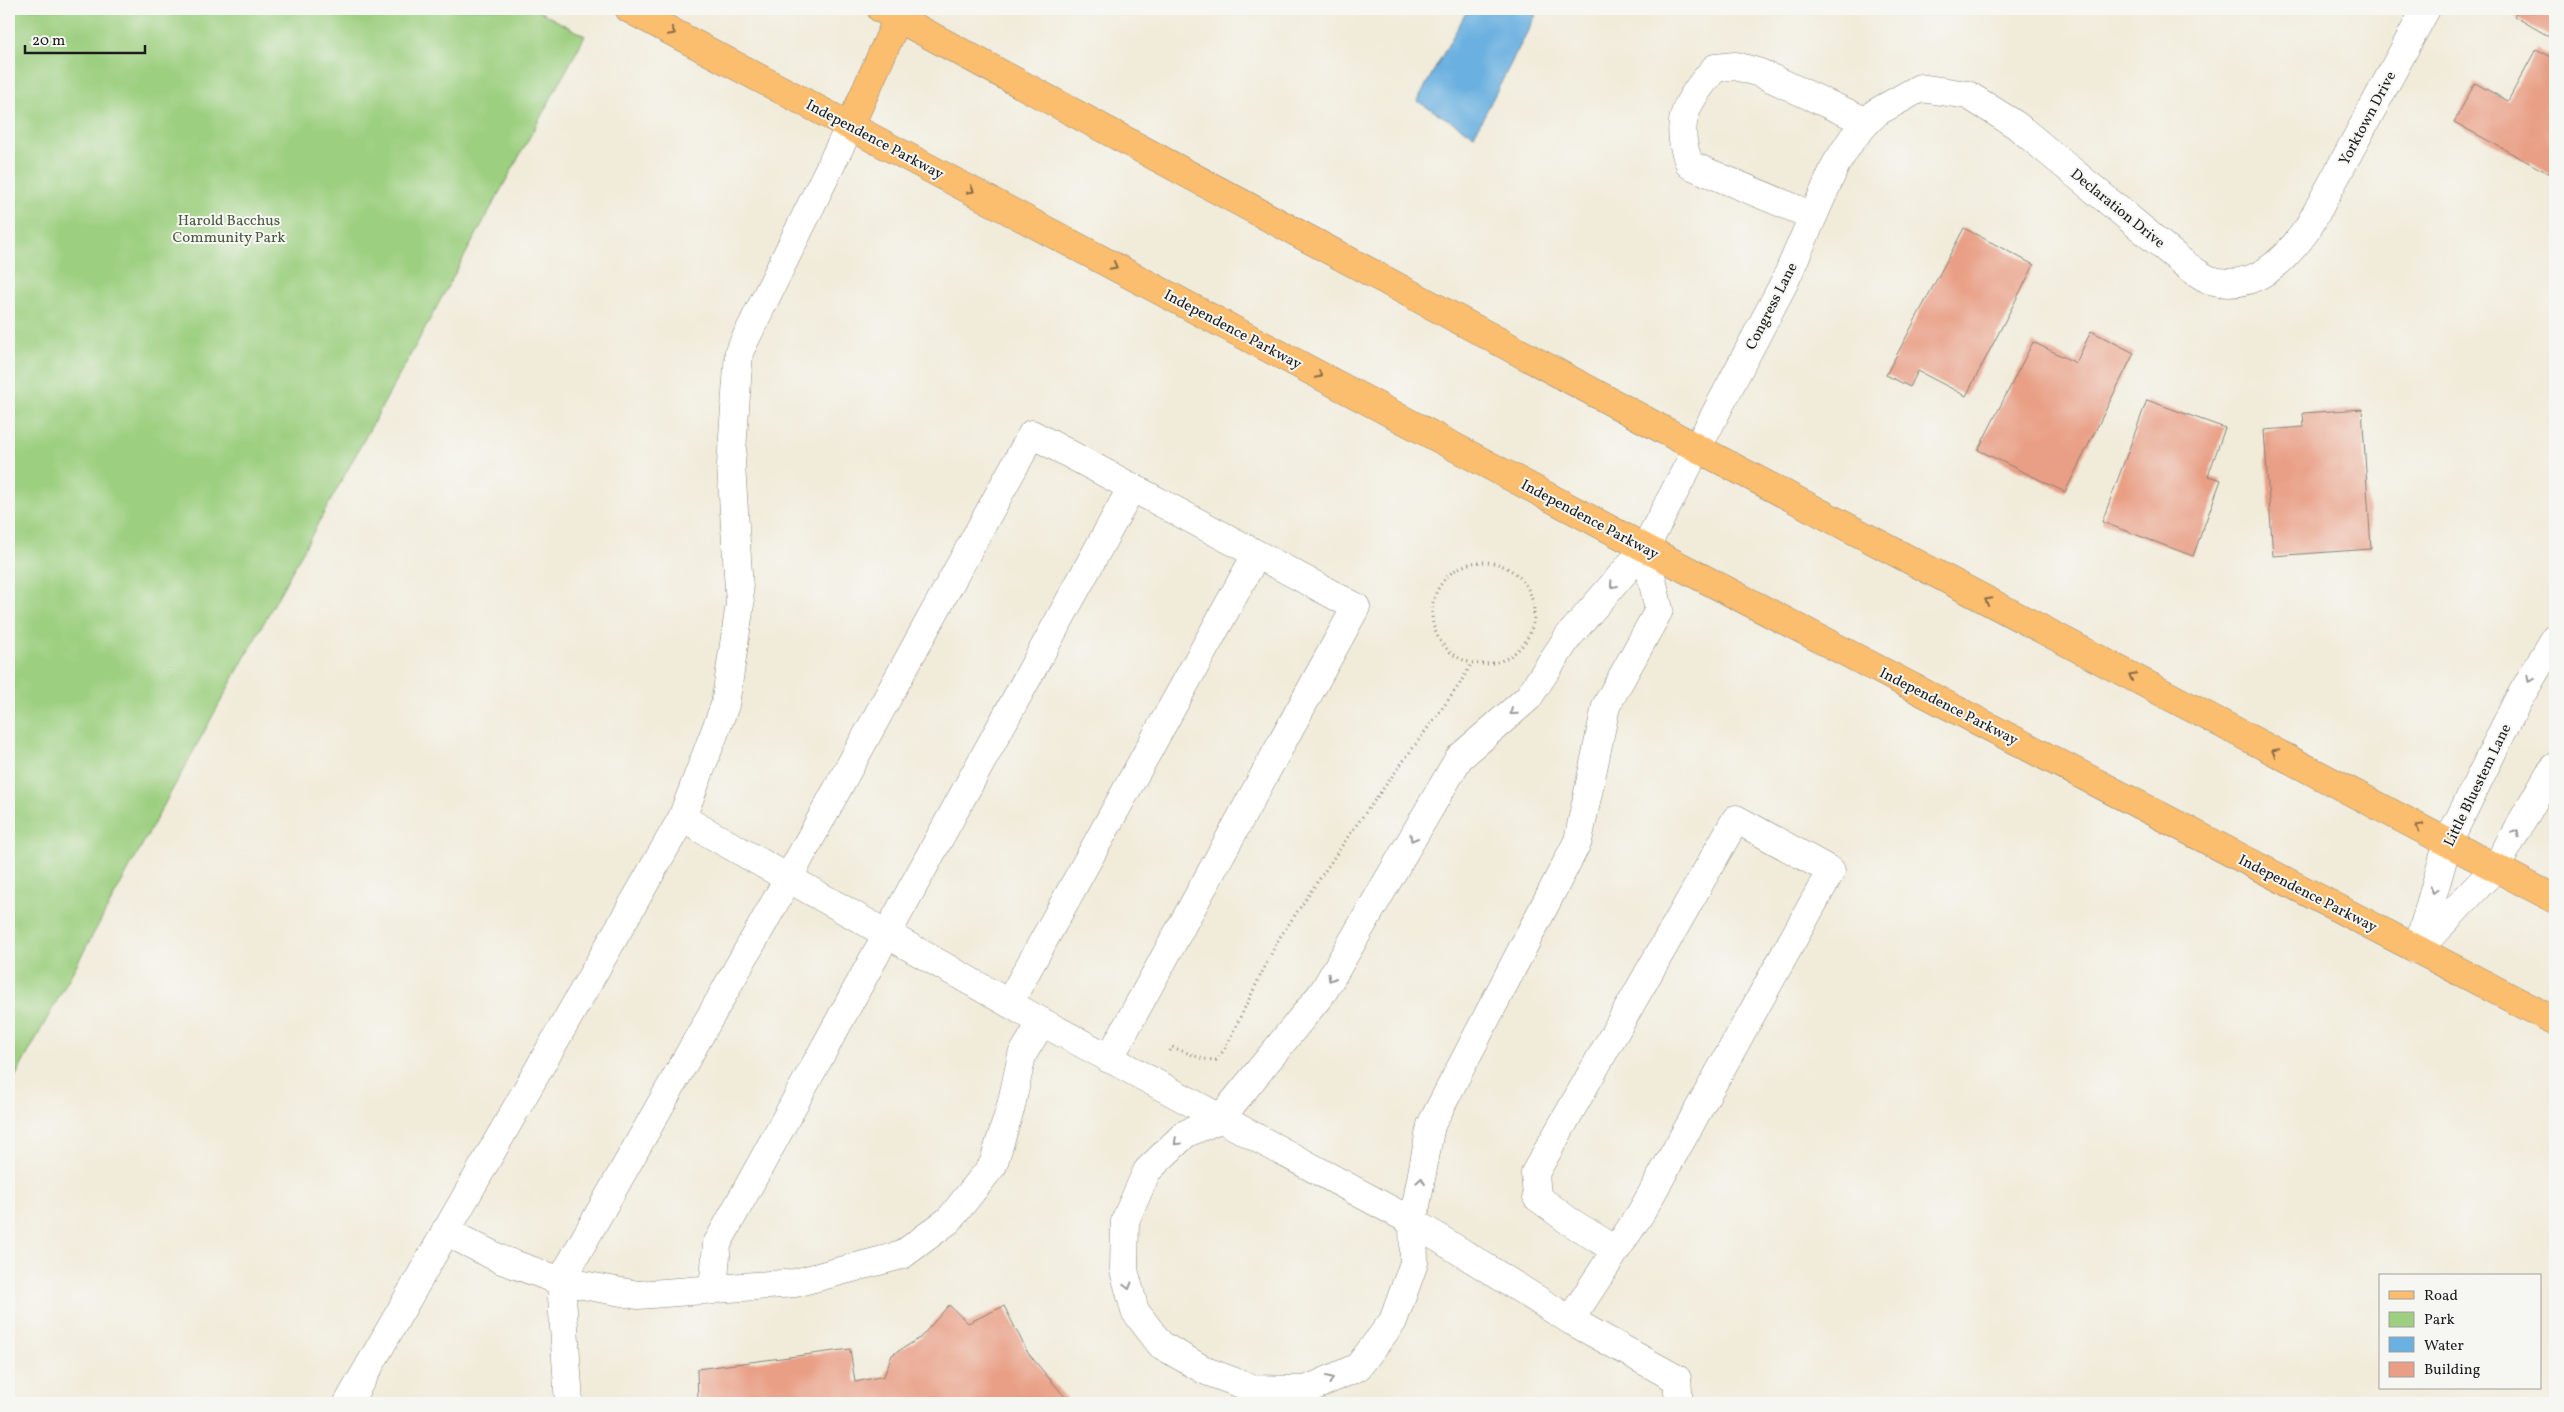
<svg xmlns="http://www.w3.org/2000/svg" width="2564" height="1412" font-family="Vollkorn,serif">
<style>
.green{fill:#9ccf7f;stroke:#5c764e}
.water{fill:#6ab0e0;stroke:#43667e}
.building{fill:#e99f85}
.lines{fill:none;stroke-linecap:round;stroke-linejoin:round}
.minor-casing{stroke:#86847a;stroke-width:29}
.major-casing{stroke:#86847a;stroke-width:29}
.path{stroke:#86847a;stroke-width:3;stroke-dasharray:1 4;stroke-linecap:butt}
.minor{stroke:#fff;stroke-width:28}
.major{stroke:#fbbd6e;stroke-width:28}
.oneway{stroke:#8c6c45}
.oneway2{stroke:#999}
.labels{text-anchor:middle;stroke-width:4;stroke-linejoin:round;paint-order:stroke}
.street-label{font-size:15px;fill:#1c1c1c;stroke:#f6f6f2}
.park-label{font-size:15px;fill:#495b3f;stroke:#f6f6f2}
</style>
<rect width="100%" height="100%" fill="#f6f6f2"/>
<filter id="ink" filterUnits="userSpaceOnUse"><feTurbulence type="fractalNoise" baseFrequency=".02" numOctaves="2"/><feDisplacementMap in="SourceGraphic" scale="10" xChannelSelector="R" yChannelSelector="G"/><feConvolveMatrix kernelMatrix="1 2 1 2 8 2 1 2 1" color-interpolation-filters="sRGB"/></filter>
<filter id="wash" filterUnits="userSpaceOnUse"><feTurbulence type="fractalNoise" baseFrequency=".0096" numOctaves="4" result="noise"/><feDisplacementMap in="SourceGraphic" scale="20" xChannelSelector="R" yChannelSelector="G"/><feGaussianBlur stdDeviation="1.12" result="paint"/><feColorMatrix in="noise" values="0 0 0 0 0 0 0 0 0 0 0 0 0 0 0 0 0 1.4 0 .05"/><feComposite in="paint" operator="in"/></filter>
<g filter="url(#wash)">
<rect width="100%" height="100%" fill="#f1ebd9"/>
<polygon class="green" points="9,9 535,9 585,36 9,1088"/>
<polygon class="water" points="1468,9 1524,9 1536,15 1474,135 1417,101"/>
<g id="blocks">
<g class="building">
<polygon points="2519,9 2555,9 2555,40 2514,16"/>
<polygon points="2536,49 2555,59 2555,177 2454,122 2475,83 2508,101"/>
<polygon points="1964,228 2034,265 1966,396 1918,371 1910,387 1886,375"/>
<polygon points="2091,331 2134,353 2065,492 1978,450 2033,342 2076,363"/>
<polygon points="2147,400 2225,428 2208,476 2221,480 2193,556 2102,522"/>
<polygon points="2362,409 2371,549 2273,556 2264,430 2304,427 2303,413"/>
<polygon points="949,1305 968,1323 1004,1306 1028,1353 1070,1403 698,1403 697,1369 850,1349 855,1382 884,1376 892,1355 920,1338"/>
</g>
</g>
</g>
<g filter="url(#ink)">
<use href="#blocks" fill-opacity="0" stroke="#86847a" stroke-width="1"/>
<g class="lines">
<g class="minor-casing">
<g id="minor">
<path d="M1813 216 1690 165C1672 123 1687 100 1715 68L1736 66 1760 73 1867 122"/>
<path d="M1645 548 1659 610 1606 706 1578 841 1431 1125 1413 1222 1414 1263 1393 1321 1358 1367 1306 1390 1254 1389 1206 1371 1161 1345 1135 1311 1124 1270 1125 1221 1147 1171 1185 1134 1220 1119 1323 992 1459 758 1528 698 1568 637 1645 548 1785 281 1836 164 1852 139 1867 122 1877 112 1920 88 1968 95 2016 125 2187 266C2194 270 2202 277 2210 280 2254 293 2285 260 2308 228L2426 9"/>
<polyline points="682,818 1042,1022 1413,1222 1570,1320 1677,1379 1679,1403"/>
<polyline points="2420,947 2496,867 2549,774 2555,767"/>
<polyline points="2417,950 2448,842 2517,702 2555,638"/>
<polyline points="1009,1003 1256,555"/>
<polyline points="445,1231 502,1260 561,1281 638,1295 795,1283 902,1255 949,1220 993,1165 1011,1106 1022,1055 1042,1022"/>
<polyline points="713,1290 717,1244 1132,487"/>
<polyline points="1570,1320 1642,1211 1831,871 1736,819 1535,1173 1537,1197 1569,1221 1616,1250"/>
<polyline points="348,1403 682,818 725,705 740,604 731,465 739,352 850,126"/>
<polyline points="569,1403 561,1281 788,879 1032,434 1356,607 1109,1059"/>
</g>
</g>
<g class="major-casing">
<g id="major">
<polyline points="629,9 1645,548 2555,1021"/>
<polyline points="881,9 1697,448 2555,899"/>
<polyline points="850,126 898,18"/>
</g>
</g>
<g class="path">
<circle cx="1483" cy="613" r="51"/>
<polyline points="1170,1051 1172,1047 1203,1059 1216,1060 1224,1050 1278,940 1352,831 1457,688 1472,663"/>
</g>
<use href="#minor" class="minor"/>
<use href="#major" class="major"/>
</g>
<defs><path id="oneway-chevron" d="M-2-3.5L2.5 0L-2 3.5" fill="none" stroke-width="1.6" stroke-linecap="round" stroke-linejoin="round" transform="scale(1.25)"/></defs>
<g class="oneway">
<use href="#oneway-chevron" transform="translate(672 32) rotate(28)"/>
<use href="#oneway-chevron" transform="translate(971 190) rotate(28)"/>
<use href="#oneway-chevron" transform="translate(1114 266) rotate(28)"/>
<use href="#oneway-chevron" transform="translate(1319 375) rotate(28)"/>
<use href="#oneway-chevron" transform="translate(1988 601) rotate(-152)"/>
<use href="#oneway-chevron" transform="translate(2132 676) rotate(-152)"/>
<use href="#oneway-chevron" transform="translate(2275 752) rotate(-152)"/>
<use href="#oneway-chevron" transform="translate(2419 827) rotate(-152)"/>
</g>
<g class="oneway2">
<use href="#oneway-chevron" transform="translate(1613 585) rotate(131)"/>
<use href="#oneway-chevron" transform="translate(2530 679) rotate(119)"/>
<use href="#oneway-chevron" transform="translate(1513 712) rotate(139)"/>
<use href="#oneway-chevron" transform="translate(2516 833) rotate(-60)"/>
<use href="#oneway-chevron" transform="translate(1413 838) rotate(120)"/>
<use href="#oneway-chevron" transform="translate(2434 890) rotate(106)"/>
<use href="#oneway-chevron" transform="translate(1331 978) rotate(120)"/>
<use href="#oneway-chevron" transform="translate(1177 1142) rotate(136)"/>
<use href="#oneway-chevron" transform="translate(1421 1181) rotate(-80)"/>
<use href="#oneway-chevron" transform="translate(1128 1286) rotate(74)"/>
<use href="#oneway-chevron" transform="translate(1330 1379) rotate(-24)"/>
</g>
</g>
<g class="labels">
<g class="street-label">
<text transform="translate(2367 118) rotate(-62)" y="5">Yorktown Drive</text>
<text transform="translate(875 139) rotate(28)" y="5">Independence Parkway</text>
<text transform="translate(2118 208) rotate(39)" y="5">Declaration Drive</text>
<text transform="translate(1771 306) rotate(-63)" y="5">Congress Lane</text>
<text transform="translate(1233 329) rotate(28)" y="5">Independence Parkway</text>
<text transform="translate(1590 519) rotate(28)" y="5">Independence Parkway</text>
<text transform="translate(1949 706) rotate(27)" y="5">Independence Parkway</text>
<text transform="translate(2477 785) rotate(-64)" y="5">Little Bluestem Lane</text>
<text transform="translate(2308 893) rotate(27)" y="5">Independence Parkway</text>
</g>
<g class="park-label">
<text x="229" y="225">Harold Bacchus<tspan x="229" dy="17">Community Park</tspan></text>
</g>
</g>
<rect width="2564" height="1412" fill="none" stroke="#f6f6f2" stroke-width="30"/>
<rect x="2379" y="1274" width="162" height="115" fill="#f6f6f2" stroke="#9f9f9c"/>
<rect x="2389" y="1291" width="25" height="8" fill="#fbbd6e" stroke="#9f9f9c"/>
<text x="2424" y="1300" font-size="15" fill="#1c1c1c">Road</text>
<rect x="2389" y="1312" width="25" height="15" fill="#9ccf7f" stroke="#9f9f9c"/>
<text x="2424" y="1324" font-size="15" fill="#1c1c1c">Park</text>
<rect x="2389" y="1337" width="25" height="15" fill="#6ab0e0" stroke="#9f9f9c"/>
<text x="2424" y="1350" font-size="15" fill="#1c1c1c">Water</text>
<rect x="2389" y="1362" width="25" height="15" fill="#e99f85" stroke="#9f9f9c"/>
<text x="2424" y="1374" font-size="15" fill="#1c1c1c">Building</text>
<path d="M25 45v8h120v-8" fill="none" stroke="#1c1c1c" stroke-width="2.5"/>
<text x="32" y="45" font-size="15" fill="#1c1c1c" stroke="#f6f6f2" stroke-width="4" paint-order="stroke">20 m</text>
</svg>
